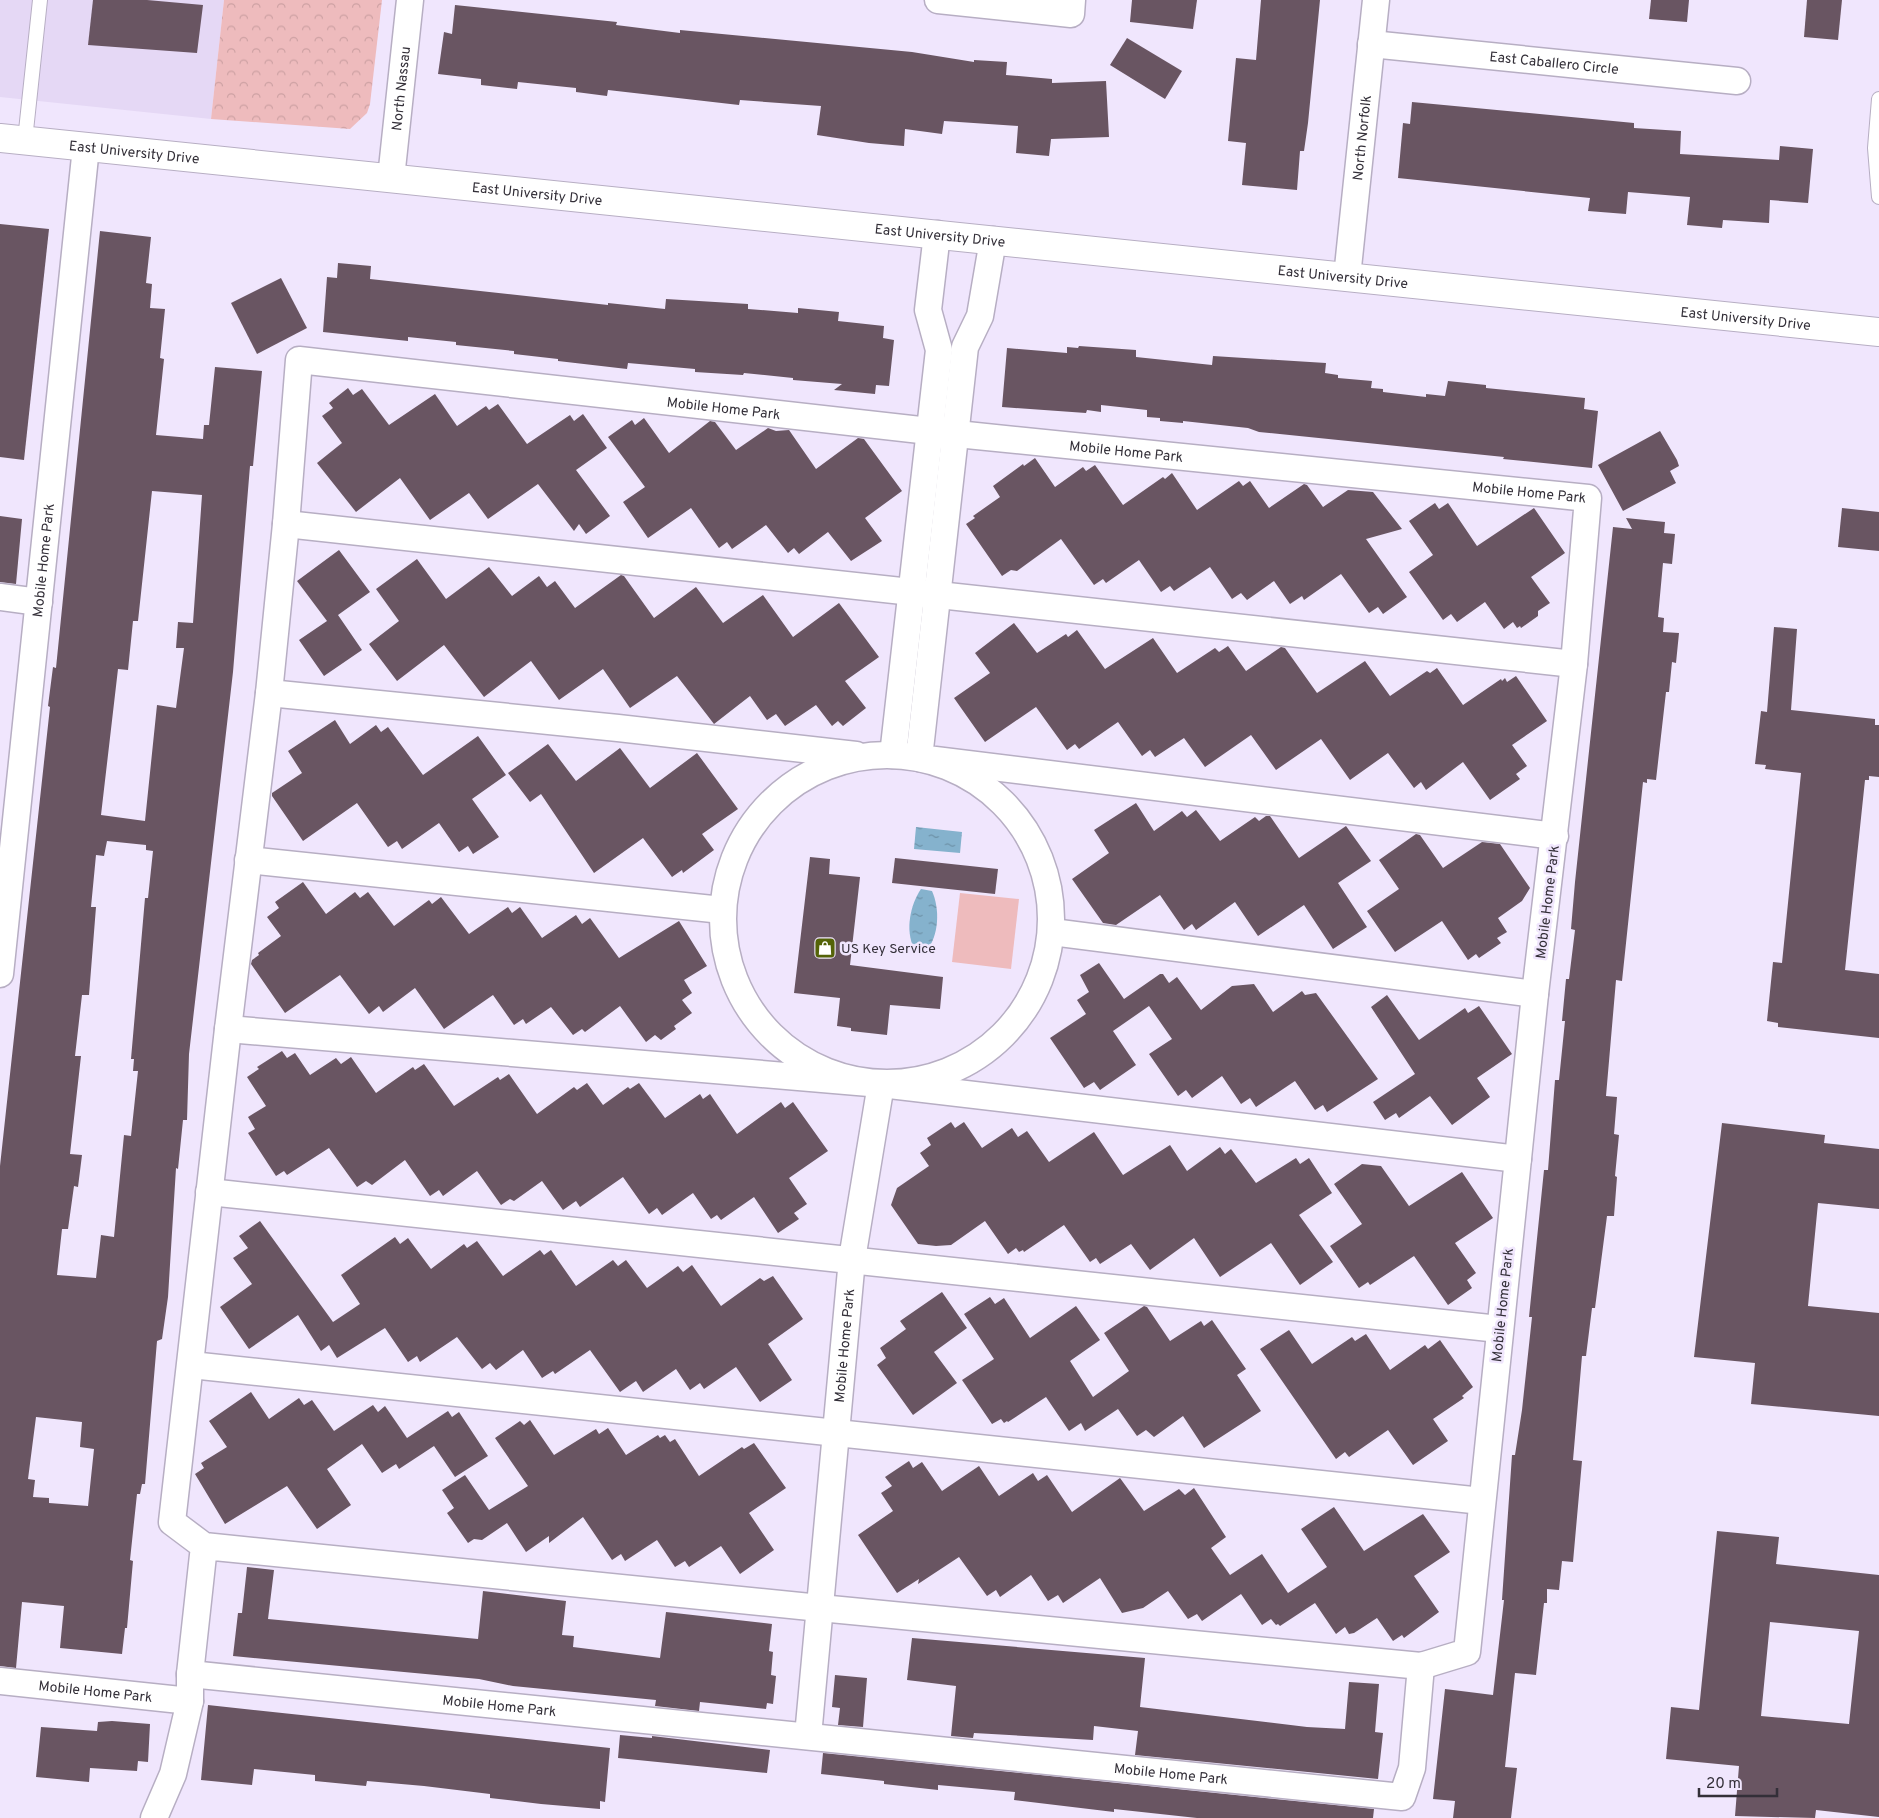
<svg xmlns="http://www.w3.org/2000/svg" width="1879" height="1818" font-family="Overpass,sans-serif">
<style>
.built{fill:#e5d8f5}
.grass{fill:#eebbbd}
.park{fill:url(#park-crowns)}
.water{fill:url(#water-ripples)}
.building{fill:#695562;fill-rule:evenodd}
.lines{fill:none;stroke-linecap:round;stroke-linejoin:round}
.service-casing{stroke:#b7aec3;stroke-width:16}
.minor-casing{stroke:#b7aec3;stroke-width:29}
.secondary-casing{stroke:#b7aec3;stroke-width:30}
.service{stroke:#fff;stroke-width:14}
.minor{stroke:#fff;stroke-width:26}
.secondary{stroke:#fff;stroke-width:28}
.labels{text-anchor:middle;stroke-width:5;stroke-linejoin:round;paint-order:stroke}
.street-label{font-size:14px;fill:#332f38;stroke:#f0e6fd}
.poi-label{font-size:14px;fill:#332f38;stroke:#f0e6fd;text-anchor:start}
</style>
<defs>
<pattern id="park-crowns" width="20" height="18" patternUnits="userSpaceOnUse" patternTransform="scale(1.25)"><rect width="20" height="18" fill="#eebbbd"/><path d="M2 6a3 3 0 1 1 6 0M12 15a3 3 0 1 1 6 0" fill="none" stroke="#cda1a3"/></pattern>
<pattern id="water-ripples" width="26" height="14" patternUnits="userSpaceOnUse" patternTransform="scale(1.25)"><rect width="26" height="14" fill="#85b2cd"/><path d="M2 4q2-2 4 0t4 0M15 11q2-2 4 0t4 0" fill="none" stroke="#6d91a7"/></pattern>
</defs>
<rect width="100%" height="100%" fill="#f0e6fd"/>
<polygon class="built" points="0,0 224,0 211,119 0,97"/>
<polygon class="grass" points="960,893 1019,899 1011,969 952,962"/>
<polygon class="park" points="224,0 382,0 370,104 367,113 350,129 211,119"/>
<g class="water">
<polygon points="916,827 962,832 960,853 914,849"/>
<path d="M921 889 932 891C940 909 939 935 927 950L914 948C905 931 910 905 921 889Z"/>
</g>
<g class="building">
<polygon points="93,0 147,0 203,5 197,53 88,45"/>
<polygon points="1132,0 1197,0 1193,29 1130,22"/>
<polygon points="1261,0 1320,0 1308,123 1304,151 1300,151 1297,190 1242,185 1246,143 1228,141 1236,58 1256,60"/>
<polygon points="1651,0 1689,0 1687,22 1649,19"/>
<polygon points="1807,0 1842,0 1838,40 1804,37"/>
<polygon points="455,5 617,22 616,25 680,33 680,30 912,52 974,62 974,60 1007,62 1006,75 1052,79 1052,83 1106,81 1109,137 1051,139 1049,156 1016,153 1018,126 944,121 942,134 905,129 904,146 869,143 817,135 821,106 740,100 739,105 608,90 607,96 576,92 576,88 518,82 517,89 481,85 481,79 438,74 444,32 452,34"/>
<polygon points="1127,38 1182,71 1165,99 1110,65"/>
<polygon points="1412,102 1634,123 1634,128 1681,131 1680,154 1779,160 1780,146 1813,149 1808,203 1770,200 1769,223 1723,220 1722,228 1687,225 1690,197 1628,192 1626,214 1588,211 1590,198 1398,178 1403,123 1410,124"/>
<polygon points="0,224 49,229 24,460 0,457"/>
<path d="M100 231 151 237 146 283 152 284 150 308 165 309 160 358 164 359 156 435 203 439 204 425H209L215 367 262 371 253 466H250L233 672 189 1054 187 1120H183L178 1169 176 1168 168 1297 162 1339 157 1341 145 1484H142L140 1494H137L130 1560 133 1561 127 1628H125L122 1654 60 1648 64 1606 22 1602 16 1668 0 1666V1166L50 707 48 706 53 667 56 668ZM152 491 202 495 193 623 178 622 176 648H184L176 708 157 705 145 821 101 815 118 669 128 670 133 621H138ZM107 841 146 845V850L153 851 148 898H145L131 1059H134L133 1071H138L131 1136 124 1135 114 1237 101 1235 96 1278 57 1275 62 1229H68L74 1186 78 1187 82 1155 70 1154 81 1056H75L82 995H89L96 907H91L96 855 104 856ZM36 1417 82 1422 80 1447 94 1449 88 1506 49 1503V1498L33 1497 35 1480 28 1479Z"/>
<polygon points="338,263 371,266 370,279 608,305 608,303 665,309 666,299 748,304 748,309 798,313 798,308 839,312 838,321 884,326 883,338 894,340 889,386 876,385 875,394 834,390 842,384 793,380 793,378 744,373 743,375 695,372 695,369 628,363 627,369 558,361 558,359 514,354 514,351 456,345 456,342 408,337 408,341 323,332 327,277 337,278"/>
<polygon points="281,278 307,328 257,354 231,303"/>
<polygon points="1079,346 1136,350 1136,357 1212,365 1213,356 1326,363 1325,373 1338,375 1338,378 1372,381 1371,388 1383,389 1383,392 1426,397 1426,394 1445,396 1448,381 1486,385 1486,388 1585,398 1584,409 1598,411 1592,468 1503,459 1504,457 1259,432 1248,428 1183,421 1183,423 1160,421 1160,418 1147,417 1147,410 1101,405 1101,412 1087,410 1086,413 1002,407 1007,348 1067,353 1067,347 1078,348"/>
<polygon points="348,388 353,395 362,389 389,425 435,394 457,426 486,406 489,410 498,404 527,444 570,415 574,421 583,414 607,448 576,470 610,516 586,534 579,524 574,531 538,484 488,519 469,493 430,520 400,478 356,512 317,463 342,443 322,416 333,408 329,403"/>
<polygon points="644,418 669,453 710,421 715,422 736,450 768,428 776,431 789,430 816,469 858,438 864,439 902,491 865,518 882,541 851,561 828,532 799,554 794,548 788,553 766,525 732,549 727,542 719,548 691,508 648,538 623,502 645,487 608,437 632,420 635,425"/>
<polygon points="1660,431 1677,460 1679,466 1670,471 1676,483 1623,511 1598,465"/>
<polygon points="1035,458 1055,487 1083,467 1086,471 1095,465 1123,505 1163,477 1165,479 1172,473 1197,510 1239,481 1243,486 1250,481 1269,508 1304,484 1307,485 1323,507 1348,490 1373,492 1402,529 1366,539 1407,597 1383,614 1378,607 1369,613 1341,574 1304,600 1302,596 1290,604 1274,581 1247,600 1241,593 1232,599 1210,567 1174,591 1170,586 1161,592 1139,560 1106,583 1103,579 1094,585 1061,539 1017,571 1011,570 1002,576 966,524 975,518 973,516 1000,497 993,486 1023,464 1024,466"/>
<polygon points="1435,503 1439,509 1448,503 1477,546 1534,508 1565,553 1531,577 1550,603 1538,611 1538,616 1521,628 1520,626 1517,628 1513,622 1504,629 1485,602 1457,622 1451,614 1443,620 1409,572 1433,555 1409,521"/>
<polygon points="1842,508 1879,512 1879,551 1838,547"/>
<polygon points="0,516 22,519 16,584 0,582"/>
<polygon points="1626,518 1665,522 1664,533 1675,534 1672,564 1663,563 1658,617 1664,618 1663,632 1679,633 1676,663 1672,662 1669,692 1666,692 1656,780 1647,779 1647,783 1643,782 1622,981 1616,980 1606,1096 1617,1097 1614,1134 1619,1135 1615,1176 1617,1177 1614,1216 1607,1216 1595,1308 1592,1308 1586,1356 1582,1356 1573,1460 1582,1461 1573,1562 1562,1561 1559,1590 1547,1589 1547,1603 1544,1603 1536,1675 1515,1673 1505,1767 1517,1768 1511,1818 1453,1818 1455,1801 1433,1799 1445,1689 1493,1695 1504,1600 1502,1600 1512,1455 1515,1455 1522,1410 1532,1317 1529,1317 1544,1170 1548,1170 1555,1080 1559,1080 1565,1021 1562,1021 1566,979 1569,979 1575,930 1571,929 1575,882 1613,527 1632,529"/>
<polygon points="339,550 370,592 338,615 362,650 324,676 299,640 327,621 297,581"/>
<polygon points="417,559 446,599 489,567 512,596 539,576 547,587 555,581 575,608 621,575 624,576 654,618 696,587 723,623 763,595 793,637 839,603 879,657 845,681 866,708 843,726 838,721 832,726 816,705 785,726 776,714 767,720 750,696 714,724 677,676 630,708 603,669 559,700 531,661 484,697 444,645 397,681 369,644 399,621 376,589"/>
<polygon points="1014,623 1037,653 1066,634 1068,637 1077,630 1105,669 1153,638 1177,673 1215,648 1219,652 1228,646 1246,671 1281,647 1285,648 1317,693 1365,661 1390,696 1427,671 1430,673 1437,668 1463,705 1501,679 1502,681 1505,678 1507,682 1516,676 1547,721 1512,745 1527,766 1516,774 1520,779 1490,800 1463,762 1426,790 1421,782 1414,788 1388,753 1350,780 1321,739 1276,770 1251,735 1205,767 1184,738 1155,757 1150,750 1142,756 1118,722 1079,749 1075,744 1067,750 1036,707 985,742 954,698 990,673 975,653"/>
<polygon points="1774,627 1797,629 1791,710 1875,719 1875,725 1879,725 1879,777 1869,776 1869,780 1865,780 1845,970 1879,974 1879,1038 1778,1027 1778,1023 1767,1021 1773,962 1782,963 1801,773 1765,769 1766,765 1755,764 1761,711 1767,712"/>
<polygon points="335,720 350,744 376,725 381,732 388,727 423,775 478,736 506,775 472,799 499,837 473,854 468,846 459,852 439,823 402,849 397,841 388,847 357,803 303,841 272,796 272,793 302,773 288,751"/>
<polygon points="548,744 576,781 620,748 650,788 697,753 738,809 702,834 714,850 683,873 682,870 672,877 643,838 594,873 541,794 530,802 508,773"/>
<polygon points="1136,803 1154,831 1182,811 1187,817 1196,810 1220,841 1255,817 1259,821 1266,816 1270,816 1299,858 1346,826 1371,861 1338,883 1367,927 1333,949 1304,905 1258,936 1235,902 1196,930 1192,924 1184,930 1160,895 1116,925 1103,923 1072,879 1109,853 1094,830"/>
<polygon points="1416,834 1420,835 1443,868 1482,842 1500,844 1530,888 1522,901 1498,918 1507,932 1497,938 1501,943 1479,958 1476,954 1468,960 1442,921 1395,952 1367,911 1399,889 1379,860"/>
<polygon points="810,857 830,859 829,874 860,877 850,965 943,977 940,1009 890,1005 887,1035 851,1031 851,1028 837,1026 840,998 794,993"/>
<polygon points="895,858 998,869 995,894 892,883"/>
<polygon points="303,882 326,914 355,892 360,898 368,892 394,926 429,900 432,904 441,897 469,934 508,907 512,913 520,907 542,938 576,915 582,924 590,918 619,958 679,921 707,966 684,980 692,993 682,1000 692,1013 674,1026 676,1029 661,1040 655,1035 646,1042 620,1006 585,1032 582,1029 573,1035 551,1007 526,1024 523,1019 514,1025 493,995 444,1029 415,988 383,1012 379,1006 369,1014 340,975 285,1013 251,964 252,960 259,955 258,953 281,936 267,917 279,908 275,902"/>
<polygon points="1099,963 1124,999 1160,974 1163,974 1169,983 1177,977 1201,1010 1232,986 1254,984 1273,1012 1302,991 1305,995 1316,993 1378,1079 1327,1112 1323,1105 1315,1110 1295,1081 1256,1107 1250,1098 1241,1104 1222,1076 1192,1098 1186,1090 1178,1096 1149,1054 1172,1039 1149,1006 1113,1031 1136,1065 1100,1090 1094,1082 1084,1088 1050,1038 1086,1014 1077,1000 1089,992 1080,975"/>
<polygon points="1387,995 1419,1040 1465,1008 1468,1013 1479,1006 1512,1054 1477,1078 1490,1097 1452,1125 1430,1096 1399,1118 1396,1113 1385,1120 1373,1102 1415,1074 1371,1007"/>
<polygon points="282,1051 287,1058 295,1053 310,1075 336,1058 341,1064 351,1057 376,1093 413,1067 415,1070 424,1064 454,1106 498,1077 500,1080 509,1074 537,1114 574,1087 577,1090 587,1083 603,1105 628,1087 630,1089 639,1083 665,1118 700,1094 703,1099 710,1094 737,1134 781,1102 785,1108 793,1102 828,1151 789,1178 807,1204 794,1213 799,1219 778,1233 754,1197 721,1220 717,1215 711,1219 693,1193 662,1215 657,1208 649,1214 623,1177 580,1207 576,1201 563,1210 542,1181 514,1201 510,1199 501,1205 477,1171 443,1196 439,1190 430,1196 405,1160 372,1185 366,1181 357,1187 329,1148 287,1175 284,1171 276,1176 248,1133 255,1129 248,1117 266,1106 247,1077 259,1069 257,1067"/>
<polygon points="951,1122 955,1128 964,1122 982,1148 1012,1128 1018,1137 1027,1131 1049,1162 1094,1132 1123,1175 1170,1145 1187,1171 1220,1147 1225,1154 1231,1149 1256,1183 1296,1158 1300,1164 1309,1158 1332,1193 1299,1215 1333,1262 1300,1285 1271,1243 1220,1277 1194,1238 1150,1270 1131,1244 1100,1264 1096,1258 1090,1262 1064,1225 1024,1252 1023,1250 1019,1252 1016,1248 1008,1254 985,1221 951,1245 936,1246 918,1244 891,1205 897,1188 929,1166 920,1153 931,1145 927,1138"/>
<polygon points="1722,1123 1825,1135 1824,1143 1879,1149 1879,1209 1818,1203 1808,1306 1879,1313 1879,1416 1751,1404 1755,1363 1694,1357"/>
<polygon points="1362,1164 1381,1166 1409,1206 1462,1172 1493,1218 1455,1243 1476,1273 1467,1280 1472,1288 1448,1305 1414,1256 1370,1285 1368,1282 1359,1288 1330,1246 1362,1224 1334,1184"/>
<polygon points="260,1221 333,1322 360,1304 341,1275 395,1237 400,1244 408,1238 431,1269 464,1244 467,1248 477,1241 503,1276 540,1250 544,1255 551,1250 576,1286 613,1260 618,1266 626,1260 647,1288 678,1266 683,1272 692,1265 721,1306 760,1278 764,1281 773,1276 803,1319 768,1344 792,1380 760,1402 736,1367 704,1389 700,1383 690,1390 676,1369 643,1392 636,1381 620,1392 590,1350 555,1374 553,1371 542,1378 523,1350 496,1370 490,1363 482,1369 457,1337 420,1362 417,1356 408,1362 385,1328 337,1358 329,1345 321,1351 298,1315 249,1349 220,1307 252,1284 233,1258 248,1248 239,1236"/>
<polygon points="942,1292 967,1328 934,1352 957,1383 913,1415 877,1365 886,1358 880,1348 906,1329 900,1321"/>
<polygon points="990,1297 995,1304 1004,1298 1030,1338 1076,1306 1100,1340 1070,1361 1093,1397 1129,1371 1104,1333 1144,1306 1147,1307 1170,1341 1201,1321 1204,1326 1212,1320 1246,1369 1237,1375 1261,1411 1204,1448 1183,1416 1154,1437 1146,1430 1137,1436 1118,1409 1085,1431 1081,1423 1069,1431 1046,1397 1008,1422 1007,1421 1004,1423 1001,1419 992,1424 962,1380 994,1359 964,1314"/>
<polygon points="1289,1330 1312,1364 1352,1337 1355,1341 1366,1334 1390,1370 1425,1345 1428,1349 1440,1340 1473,1387 1462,1396 1464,1398 1433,1419 1448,1441 1413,1465 1388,1430 1349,1457 1345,1452 1336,1459 1260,1349"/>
<polygon points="251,1392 269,1419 299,1398 304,1405 312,1400 334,1431 373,1405 378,1412 385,1406 407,1438 448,1411 452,1417 459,1412 488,1456 455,1477 434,1446 399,1469 396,1464 382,1473 362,1444 327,1469 351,1505 317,1529 287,1486 225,1524 195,1474 204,1468 201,1463 227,1447 209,1421"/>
<polygon points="530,1420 554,1455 596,1429 599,1434 608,1428 626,1455 658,1435 660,1438 665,1435 670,1442 675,1439 699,1476 742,1447 744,1449 754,1443 786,1488 749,1513 774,1550 740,1574 721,1546 689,1567 685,1561 675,1567 657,1540 625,1561 621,1554 612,1560 583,1517 549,1543 549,1536 526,1552 507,1523 482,1540 474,1539 468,1543 447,1513 454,1508 442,1490 465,1475 489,1510 528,1486 495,1438 520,1421 524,1425"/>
<polygon points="909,1461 913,1468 922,1462 942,1491 979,1466 999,1496 1033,1473 1038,1481 1047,1475 1072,1512 1120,1478 1144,1511 1179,1489 1185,1495 1194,1488 1226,1537 1211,1548 1230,1575 1262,1554 1288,1593 1327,1567 1301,1529 1334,1507 1364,1551 1423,1514 1450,1552 1414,1576 1439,1612 1404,1638 1402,1635 1393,1641 1377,1618 1354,1633 1349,1634 1345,1627 1336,1634 1315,1603 1280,1626 1278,1624 1276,1625 1271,1619 1262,1625 1241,1594 1202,1621 1197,1614 1188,1619 1168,1591 1143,1608 1122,1613 1100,1578 1063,1603 1058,1595 1048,1601 1031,1575 1000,1597 996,1590 987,1596 959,1557 918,1584 919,1579 897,1593 858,1535 893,1511 881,1493 892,1486 885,1477"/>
<path d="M1717 1531 1779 1537 1776 1564 1879 1575V1817L1816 1810 1815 1818 1735 1816 1739 1766 1666 1759 1671 1707 1699 1710ZM1770 1622 1859 1631 1849 1724 1761 1716Z"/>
<polygon points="247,1567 274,1570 268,1619 478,1639 483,1591 566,1601 562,1635 574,1636 573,1647 660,1658 666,1612 772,1624 769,1651 773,1652 771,1675 776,1676 773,1704 767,1703 766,1709 700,1702 699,1711 655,1706 656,1700 513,1686 479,1679 233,1656 238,1613 242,1613"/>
<polygon points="912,1638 1145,1658 1140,1707 1307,1727 1345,1729 1349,1682 1379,1684 1375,1732 1383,1733 1378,1779 1135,1755 1138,1731 1094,1726 1093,1740 974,1733 973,1738 951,1736 956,1686 907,1680"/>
<polygon points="835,1675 867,1678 863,1727 838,1725 840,1708 832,1707"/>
<polygon points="208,1705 610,1748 605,1802 600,1801 600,1809 541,1804 490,1798 490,1794 424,1786 367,1781 366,1786 315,1781 315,1775 254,1769 252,1785 201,1780"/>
<polygon points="112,1721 150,1724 148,1762 138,1761 137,1771 90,1768 89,1782 36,1777 41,1727 97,1731 98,1722"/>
<polygon points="620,1735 652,1738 652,1736 770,1750 767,1773 618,1758"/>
<polygon points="823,1753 1374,1809 1373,1818 1197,1818 1114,1809 1114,1812 1014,1800 1015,1792 938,1785 938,1790 884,1784 884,1781 821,1774"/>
</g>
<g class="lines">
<g class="service-casing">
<g id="service">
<polyline points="1879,99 1875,148 1879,197"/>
<polyline points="25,140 40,0"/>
</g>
</g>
<g class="minor-casing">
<g id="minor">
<polyline points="938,0 1071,14 1072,0"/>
<path id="s1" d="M1371 44 1737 81"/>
<path id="s2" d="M391 178 410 0"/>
<polyline points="993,240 980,316 965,347 919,758 1555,836"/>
<path id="s3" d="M1347 277 1376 0"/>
<polyline points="286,524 1574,664"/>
<polyline points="0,597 39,602"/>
<polyline points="269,693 618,728 856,755"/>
<polyline points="893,755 939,350 928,310 937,234"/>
<circle cx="887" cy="919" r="164"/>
<polyline points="248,860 722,910"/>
<polyline points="1052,932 1535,994"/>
<path id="s4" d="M0 974 86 147"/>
<polyline points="228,1029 881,1084 1518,1159"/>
<polyline points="209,1192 1499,1329"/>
<polyline points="191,1365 1482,1501"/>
<path id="s5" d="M190 1674 1402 1797 1412 1768 1421 1666"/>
<path id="s6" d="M0 1681 190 1701"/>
<path id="s7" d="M808 1736 852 1259 881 1084"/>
<path id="s8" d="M154 1818 173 1774 190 1701V1674L204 1546 172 1522 228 1029 269 693 286 524 299 360 947 433 1588 498 1574 664 1535 994 1467 1652 1421 1666 820 1608 204 1546"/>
</g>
</g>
<g class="secondary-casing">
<g id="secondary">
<path id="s9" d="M0 138 1879 332"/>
</g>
</g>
<use href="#service" class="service"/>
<use href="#minor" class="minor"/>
<use href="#secondary" class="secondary"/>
</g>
<defs>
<g id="shop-square" transform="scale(1.125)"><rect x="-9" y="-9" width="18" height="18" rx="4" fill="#546308" stroke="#f0e6fd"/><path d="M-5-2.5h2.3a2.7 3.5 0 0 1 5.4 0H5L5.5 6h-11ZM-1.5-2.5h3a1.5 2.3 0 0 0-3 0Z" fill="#fff"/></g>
</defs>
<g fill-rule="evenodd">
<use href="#shop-square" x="825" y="948"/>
</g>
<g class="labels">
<g class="street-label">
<text dy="5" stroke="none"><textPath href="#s1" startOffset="184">East Caballero Circle</textPath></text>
<text dy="5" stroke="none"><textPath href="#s2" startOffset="90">North Nassau</textPath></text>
<text dy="5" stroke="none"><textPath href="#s3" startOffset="140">North Norfolk</textPath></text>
<text dy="5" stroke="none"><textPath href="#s9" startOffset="135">East University Drive</textPath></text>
<text dy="5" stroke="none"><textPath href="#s9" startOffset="540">East University Drive</textPath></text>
<text dy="5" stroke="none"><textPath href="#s9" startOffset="945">East University Drive</textPath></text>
<text dy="5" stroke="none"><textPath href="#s9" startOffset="1350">East University Drive</textPath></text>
<text dy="5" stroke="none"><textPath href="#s9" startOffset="1755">East University Drive</textPath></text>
<text dy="5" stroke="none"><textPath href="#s8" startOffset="1915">Mobile Home Park</textPath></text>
<text dy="5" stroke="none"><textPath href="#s8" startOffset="2320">Mobile Home Park</textPath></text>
<text dy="5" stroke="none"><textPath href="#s8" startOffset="2725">Mobile Home Park</textPath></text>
<text dy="5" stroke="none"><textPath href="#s4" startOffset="416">Mobile Home Park</textPath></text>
<text transform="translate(1547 902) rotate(-83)" y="5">Mobile Home Park</text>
<text transform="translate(1502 1305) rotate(-84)" y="5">Mobile Home Park</text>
<text dy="5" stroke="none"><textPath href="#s7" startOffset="392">Mobile Home Park</textPath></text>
<text dy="5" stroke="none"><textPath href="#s6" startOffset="96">Mobile Home Park</textPath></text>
<text dy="5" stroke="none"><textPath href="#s5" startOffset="311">Mobile Home Park</textPath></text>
<text dy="5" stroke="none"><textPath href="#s5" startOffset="986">Mobile Home Park</textPath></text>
</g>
<g class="poi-label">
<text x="841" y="953">US Key Service</text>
</g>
</g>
<path d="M1699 1788v8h78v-8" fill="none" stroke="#332f38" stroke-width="2.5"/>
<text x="1706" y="1788" font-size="15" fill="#332f38" stroke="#f0e6fd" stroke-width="4" paint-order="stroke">20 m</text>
</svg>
